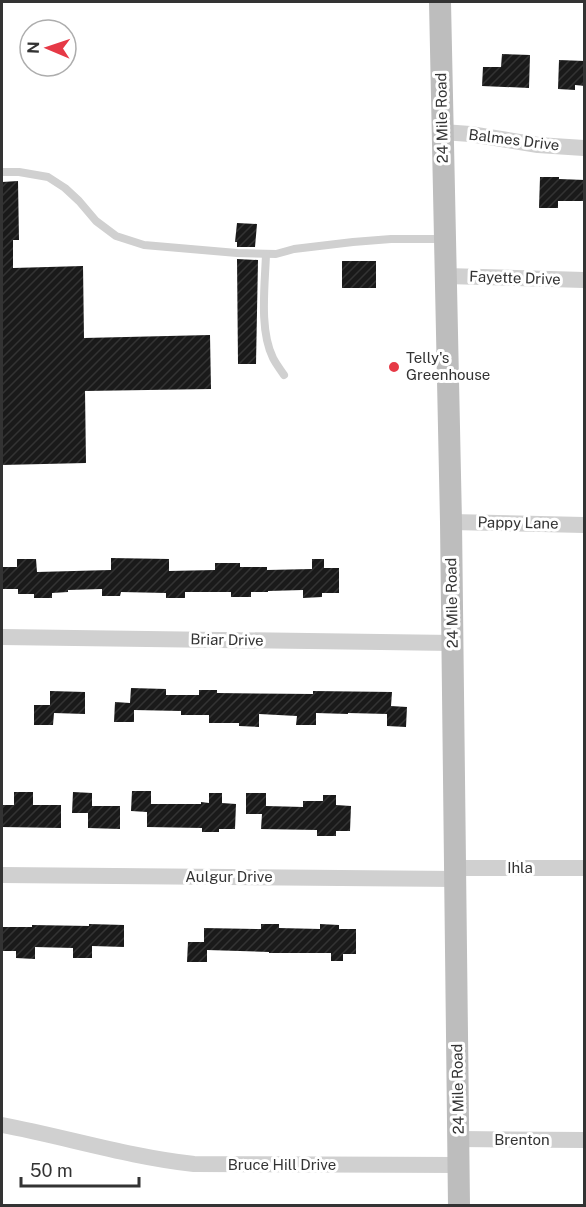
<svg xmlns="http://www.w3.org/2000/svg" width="586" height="1207" font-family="'Public Sans',sans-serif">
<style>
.building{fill:url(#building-hatch)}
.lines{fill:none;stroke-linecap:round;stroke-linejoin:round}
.lane{stroke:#d0d0d0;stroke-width:8}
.street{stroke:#d0d0d0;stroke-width:16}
.secondary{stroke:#bdbdbd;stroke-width:22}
.poi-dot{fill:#e63946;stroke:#fff;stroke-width:2}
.labels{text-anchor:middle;stroke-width:6;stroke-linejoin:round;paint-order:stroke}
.street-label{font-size:15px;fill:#333;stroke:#fff}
.poi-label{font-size:15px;fill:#333;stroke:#fff;text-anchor:start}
</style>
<defs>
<pattern id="building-hatch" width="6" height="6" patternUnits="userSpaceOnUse" patternTransform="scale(1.5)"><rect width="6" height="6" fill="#1a1a1a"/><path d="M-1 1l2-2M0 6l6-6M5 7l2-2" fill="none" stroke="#333"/></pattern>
</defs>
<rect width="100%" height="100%" fill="#fff"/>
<g class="building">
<polygon points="502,54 530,55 529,88 482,86 483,67 501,67"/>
<polygon points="559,60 585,61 585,86 575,85 575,90 558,89"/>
<polygon points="540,177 559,177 559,179 585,180 585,201 558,201 558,208 539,208"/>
<polygon points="18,181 19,240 13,240 13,268 83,266 84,338 210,335 211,389 85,391 86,463 2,465 2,182"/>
<polygon points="237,223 257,224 255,247 237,247 237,242 235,242"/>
<polygon points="237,259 258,260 256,364 238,364"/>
<rect x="342" y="261" width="34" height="27"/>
<polygon points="111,558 169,559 169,571 215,570 215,563 240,563 240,567 267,567 267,570 312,569 312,559 324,559 324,568 339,568 339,593 322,593 322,597 303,598 303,590 268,591 268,592 251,592 251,597 231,597 231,592 185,592 185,598 166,598 166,593 121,592 120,596 102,596 102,589 68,590 68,592 52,593 52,598 34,598 34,594 18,594 18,589 2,589 2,567 17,567 17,559 36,559 37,572 111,570"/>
<polygon points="131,688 166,689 166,695 199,695 199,690 217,690 217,693 313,694 313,691 392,692 391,706 407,707 406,727 387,726 387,714 348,713 348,714 316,713 316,725 296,725 297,716 259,714 259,727 239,726 239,723 209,723 209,715 181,715 181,711 134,710 134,722 114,722 115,702 130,703"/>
<polygon points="50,691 85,692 85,714 54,713 53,725 34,725 34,705 50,705"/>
<polygon points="132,791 151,791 151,804 201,804 201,802 209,803 209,793 222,793 222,803 236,804 235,829 219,829 219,832 202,832 202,828 147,827 147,812 131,811"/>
<polygon points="14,792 33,792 33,805 61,805 61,828 2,827 2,805 14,805"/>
<polygon points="73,792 92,793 92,806 120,806 120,829 88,828 88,813 72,813"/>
<polygon points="246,793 266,793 266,806 303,807 303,801 323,801 323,795 336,795 336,805 351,806 350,831 336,831 336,836 317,836 317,830 261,829 262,814 246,814"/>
<polygon points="89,924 124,925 124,947 92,946 92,958 73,958 73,948 35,947 35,959 16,958 16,951 2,951 2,927 32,927 32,925 89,926"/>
<polygon points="261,924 279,924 279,928 320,929 320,924 339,925 339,929 356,929 356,954 343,954 343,961 331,961 331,953 269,953 269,952 207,950 207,962 187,962 188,942 204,942 204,928 261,929"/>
</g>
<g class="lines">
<g class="lane">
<polyline points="2,172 19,172 48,177 65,188 79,201 96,221 116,236 144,245 237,253 276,254 294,249 353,242 391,239 443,239"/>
<path d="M266 254C265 285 259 330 273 358 276 364 280 369 284 375"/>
</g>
<g class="street">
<polyline points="443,132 470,134 538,145 584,148"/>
<polyline points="446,276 584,280"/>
<polyline points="451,522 584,525"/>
<polyline points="2,637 453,643"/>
<polyline points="456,868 584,868"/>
<polyline points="2,875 456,879"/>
<path d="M2 1125C66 1137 129 1157 194 1164L459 1165"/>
<polyline points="459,1139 584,1140"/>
</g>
<polyline class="secondary" points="440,2 451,522 459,1206"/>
</g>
<circle class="poi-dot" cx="394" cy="367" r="6"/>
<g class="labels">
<g class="street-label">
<text transform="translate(442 118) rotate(-91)" y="5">24 Mile Road</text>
<text transform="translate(514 140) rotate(7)" y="5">Balmes Drive</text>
<text transform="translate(515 278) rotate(2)" y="5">Fayette Drive</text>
<text transform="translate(518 523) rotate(1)" y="5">Pappy Lane</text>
<text transform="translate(452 603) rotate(-91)" y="5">24 Mile Road</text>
<text transform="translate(227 640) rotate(1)" y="5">Briar Drive</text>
<text x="520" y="873">Ihla</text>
<text x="229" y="882">Aulgur Drive</text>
<text transform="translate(458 1089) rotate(-91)" y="5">24 Mile Road</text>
<text x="522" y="1145">Brenton</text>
<text x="282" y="1170">Bruce Hill Drive</text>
</g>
<g class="poi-label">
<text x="406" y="363">Telly's<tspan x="406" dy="17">Greenhouse</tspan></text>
</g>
</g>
<rect width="586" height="1207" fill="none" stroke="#333333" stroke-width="6"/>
<g transform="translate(48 48) rotate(272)"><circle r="28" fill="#ffffff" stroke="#adadad" stroke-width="1.5"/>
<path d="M0-4.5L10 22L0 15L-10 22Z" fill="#e63946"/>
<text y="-9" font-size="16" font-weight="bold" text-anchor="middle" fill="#333333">N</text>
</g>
<path d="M21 1177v9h118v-9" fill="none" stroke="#333333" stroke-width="3"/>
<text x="30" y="1177" font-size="18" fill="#333333" stroke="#ffffff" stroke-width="4.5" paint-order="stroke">50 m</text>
</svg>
